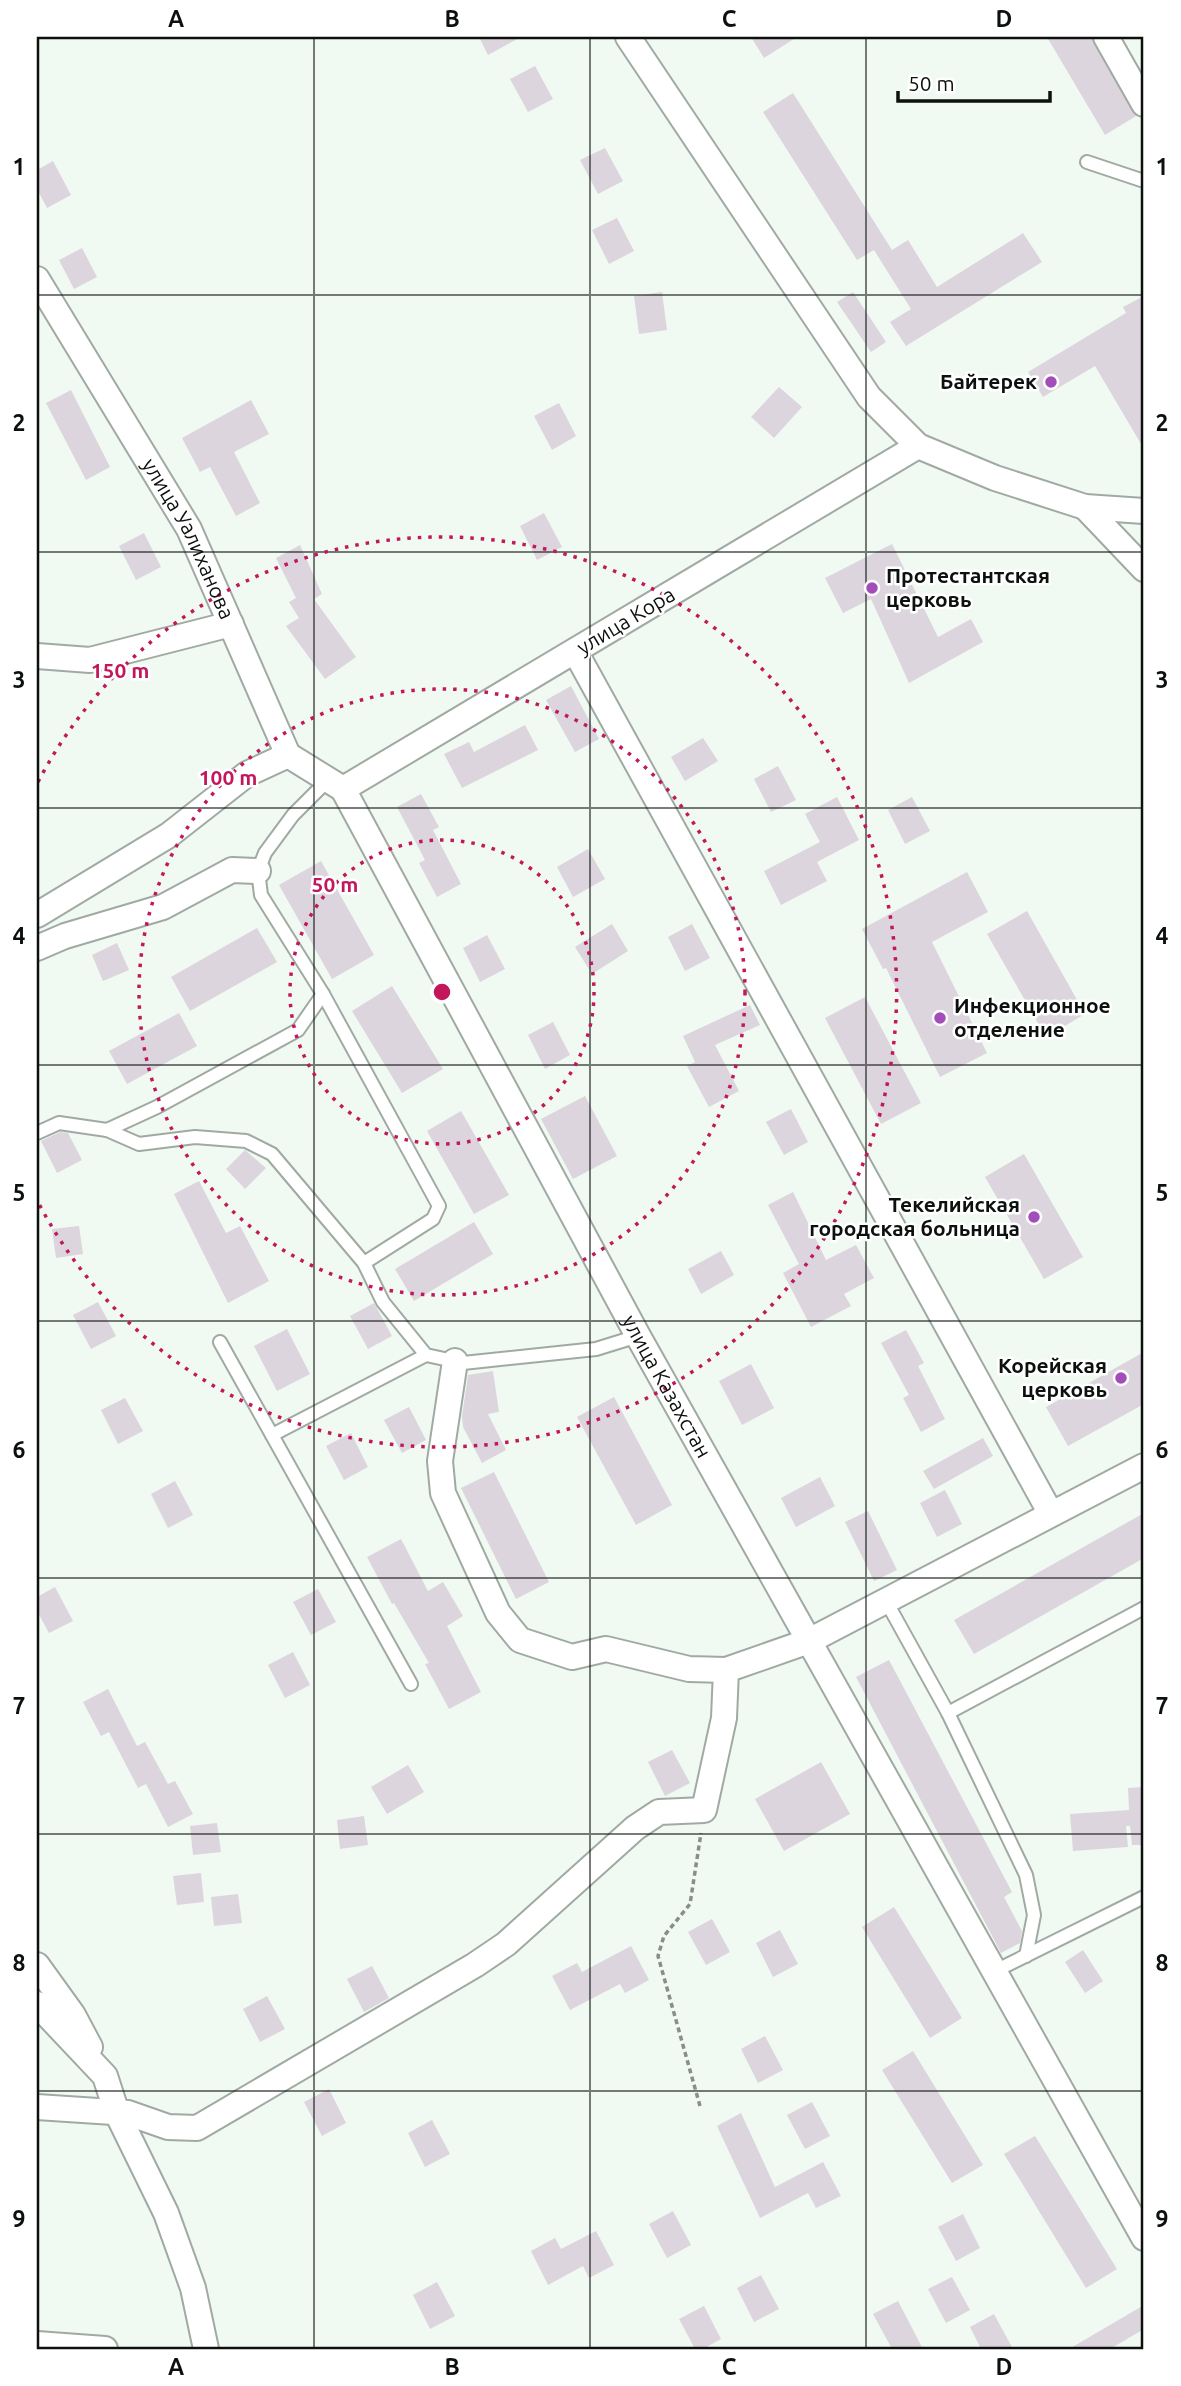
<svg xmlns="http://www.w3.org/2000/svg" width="1181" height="2386" font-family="Ubuntu,sans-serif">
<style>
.building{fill:#dcd5de}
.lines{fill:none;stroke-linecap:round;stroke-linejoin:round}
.lane-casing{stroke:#a0aaa2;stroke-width:16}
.street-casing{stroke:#a0aaa2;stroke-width:28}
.path{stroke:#888f89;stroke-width:3.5;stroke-dasharray:5 3.5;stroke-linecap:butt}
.lane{stroke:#fff;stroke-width:12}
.street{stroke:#fff;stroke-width:24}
.grid{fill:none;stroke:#0d110e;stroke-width:2;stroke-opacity:0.55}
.ring{fill:none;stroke:#c2185b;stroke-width:3.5;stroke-dasharray:3.5 7}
.poi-dot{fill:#a34dbb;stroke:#fff;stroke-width:2.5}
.labels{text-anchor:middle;stroke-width:5;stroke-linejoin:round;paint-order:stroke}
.poi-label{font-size:21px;font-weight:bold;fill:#0d110e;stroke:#fff;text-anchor:end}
.street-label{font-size:21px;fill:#0d110e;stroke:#fff}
.centre{fill:#c2185b;stroke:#fff;stroke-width:3.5}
.ring-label{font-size:21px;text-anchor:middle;font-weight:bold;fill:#c2185b;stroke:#fff;stroke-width:5;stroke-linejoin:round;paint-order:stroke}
.neatline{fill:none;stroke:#0d110e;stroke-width:2.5}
.grid-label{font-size:23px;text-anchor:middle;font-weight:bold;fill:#0d110e}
</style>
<rect width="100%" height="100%" fill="#f0faf2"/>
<g class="building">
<polygon points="479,37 521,37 488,55"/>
<polygon points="751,37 797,37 764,58"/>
<polygon points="1047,37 1091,37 1136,116 1105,135"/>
<polygon points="535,66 553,99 528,112 510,79"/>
<polygon points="793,93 892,250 908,240 937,287 1023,233 1042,262 906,346 890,322 911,309 874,250 857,260 763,112"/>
<polygon points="605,148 623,181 598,194 580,160"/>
<polygon points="53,161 71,195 47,208 37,189 37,170"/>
<polygon points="617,218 634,251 609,264 592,230"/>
<polygon points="82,248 97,277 74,289 59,260"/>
<polygon points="662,292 667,330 639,334 634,296"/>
<polygon points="853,292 886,342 871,352 837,302"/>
<polygon points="1144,296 1144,449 1095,366 1043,397 1028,372 1126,313 1123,307"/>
<polygon points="779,387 802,407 774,438 751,417"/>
<polygon points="71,390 110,467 86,480 46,403"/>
<polygon points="251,400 269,434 234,452 260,503 236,516 210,467 200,472 182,438"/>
<polygon points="559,403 576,436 552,450 534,416"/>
<polygon points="544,513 562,547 537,560 520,526"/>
<polygon points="144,533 161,567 136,580 119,546"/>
<polygon points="892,544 938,637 971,619 983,642 909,683 871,599 843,613 825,578"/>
<polygon points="300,545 322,594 314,599 356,657 325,679 286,626 299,618 289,602 296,598 276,558"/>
<polygon points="571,686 599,739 575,752 546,700"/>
<polygon points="525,725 538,750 462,788 444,754 469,742 474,752"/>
<polygon points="703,738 718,761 685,781 671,757"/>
<polygon points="778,766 796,800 771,812 754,779"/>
<polygon points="421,794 439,827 433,830 461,884 437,897 419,863 425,860 397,807"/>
<polygon points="837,797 859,840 817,862 827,881 781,905 764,871 820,842 805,814"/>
<polygon points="912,797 930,831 905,844 888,810"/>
<polygon points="588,849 605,879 573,897 557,867"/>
<polygon points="321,861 374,955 332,979 279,885"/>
<polygon points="967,872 988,912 932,942 987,1053 940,1077 886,968 883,969 862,929"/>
<polygon points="1027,911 1085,1014 1046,1037 987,934"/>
<polygon points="612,924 628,951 592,974 575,947"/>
<polygon points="692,924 710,958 685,971 668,937"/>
<polygon points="257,928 277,962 190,1011 171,977"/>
<polygon points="487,935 505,969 480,982 463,948"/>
<polygon points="117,943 129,970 103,981 92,955"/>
<polygon points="392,986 443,1069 402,1093 352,1011"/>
<polygon points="865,997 921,1103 881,1124 825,1018"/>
<polygon points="750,1005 760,1025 715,1045 739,1091 709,1107 687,1066 695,1062 683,1036"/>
<polygon points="179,1013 197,1046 127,1084 109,1051"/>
<polygon points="553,1022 570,1055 545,1069 528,1035"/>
<polygon points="585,1096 617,1156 573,1179 541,1119"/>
<polygon points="791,1109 808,1142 784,1155 766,1122"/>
<polygon points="461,1111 509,1195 474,1214 427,1131"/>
<polygon points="60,1132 68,1133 82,1160 57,1173 41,1141"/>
<polygon points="245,1150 266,1168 245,1189 226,1169"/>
<polygon points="1024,1154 1083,1257 1044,1279 985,1177"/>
<polygon points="199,1181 226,1233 240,1226 269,1281 228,1303 174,1194"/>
<polygon points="793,1192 826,1260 856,1245 874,1278 844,1294 851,1306 811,1327 783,1273 799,1264 768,1205"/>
<polygon points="474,1222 493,1254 414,1301 395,1269"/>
<polygon points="79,1226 83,1254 56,1258 52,1229"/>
<polygon points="721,1251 734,1275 701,1294 688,1269"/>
<polygon points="98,1302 116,1336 91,1349 73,1315"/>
<polygon points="374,1303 392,1336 368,1349 350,1316"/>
<polygon points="287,1329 310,1374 277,1391 254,1346"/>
<polygon points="906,1330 924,1363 918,1366 945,1419 921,1432 903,1398 909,1395 881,1343"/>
<polygon points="1144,1352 1144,1404 1068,1446 1046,1407"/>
<polygon points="751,1364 774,1408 742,1425 719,1381"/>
<polygon points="493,1371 499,1412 488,1414 506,1450 482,1463 463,1427 462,1416 468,1375"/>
<polygon points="614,1397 672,1505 636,1525 577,1417"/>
<polygon points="125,1398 143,1431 118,1444 101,1410"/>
<polygon points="409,1407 426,1440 402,1453 384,1420"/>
<polygon points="351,1433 368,1467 344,1480 326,1446"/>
<polygon points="983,1438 993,1456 934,1489 923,1471"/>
<polygon points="494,1472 549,1582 516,1599 461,1488"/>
<polygon points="820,1477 835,1506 796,1527 781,1498"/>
<polygon points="175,1481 193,1515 168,1528 151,1494"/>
<polygon points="945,1490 962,1524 937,1537 920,1503"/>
<polygon points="868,1511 897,1570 874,1581 845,1522"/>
<polygon points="1144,1513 1144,1558 974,1654 954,1620"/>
<polygon points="401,1539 428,1591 443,1582 463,1616 447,1626 481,1692 449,1709 425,1664 429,1663 394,1603 392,1604 367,1557"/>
<polygon points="55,1587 73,1621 49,1633 37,1611 37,1597"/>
<polygon points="318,1589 336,1622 311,1635 293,1602"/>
<polygon points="293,1652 310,1685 285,1698 268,1665"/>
<polygon points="889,1660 1012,1892 1004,1897 1022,1931 1020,1943 1001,1953 856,1677"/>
<polygon points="108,1689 137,1746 145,1742 168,1784 175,1781 193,1814 168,1827 146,1784 138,1788 109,1732 101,1736 83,1702"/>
<polygon points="672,1750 690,1783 665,1796 648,1762"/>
<polygon points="821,1762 850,1814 784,1851 755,1799"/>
<polygon points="408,1765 424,1792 387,1814 371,1787"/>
<polygon points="1144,1787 1144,1845 1132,1845 1130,1826 1126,1826 1128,1847 1073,1851 1070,1814 1129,1810 1128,1788"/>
<polygon points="364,1816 368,1845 340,1849 337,1820"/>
<polygon points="217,1823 221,1852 193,1855 190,1826"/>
<polygon points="201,1873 204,1902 177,1905 173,1876"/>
<polygon points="238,1894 242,1923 214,1926 211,1897"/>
<polygon points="894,1907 962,2018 930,2038 862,1927"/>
<polygon points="712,1919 730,1952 706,1965 688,1932"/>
<polygon points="780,1930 798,1964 773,1977 756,1943"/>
<polygon points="631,1946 649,1980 625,1993 620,1984 570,2010 552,1976 577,1963 582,1972"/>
<polygon points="1083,1950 1103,1981 1085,1993 1065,1962"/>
<polygon points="372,1966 389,1998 364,2012 347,1979"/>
<polygon points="267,1996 285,2029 260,2042 243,2009"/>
<polygon points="765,2036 783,2070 758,2083 741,2049"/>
<polygon points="913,2051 983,2165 952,2183 882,2070"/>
<polygon points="329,2089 346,2123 322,2136 304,2102"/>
<polygon points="812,2102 830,2136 805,2149 787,2115"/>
<polygon points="741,2113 775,2187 823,2162 841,2196 816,2208 808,2193 760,2218 717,2126"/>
<polygon points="432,2120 450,2154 425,2167 408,2133"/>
<polygon points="1035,2136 1117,2269 1086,2288 1004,2154"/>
<polygon points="673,2211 691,2245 667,2258 649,2224"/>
<polygon points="963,2214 980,2248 956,2261 938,2227"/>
<polygon points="596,2231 614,2265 589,2278 583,2266 548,2285 531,2251 555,2238 561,2249"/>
<polygon points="761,2275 779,2309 754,2322 737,2288"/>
<polygon points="952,2277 970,2310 946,2323 928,2289"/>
<polygon points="437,2282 455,2316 430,2329 413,2295"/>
<polygon points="898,2301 923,2349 892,2349 873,2314"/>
<polygon points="1144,2305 1144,2329 1110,2349 1069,2349"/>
<polygon points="704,2306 721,2339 703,2349 695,2349 679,2319"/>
<polygon points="994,2314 1013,2349 981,2349 970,2327"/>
</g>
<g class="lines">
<g class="lane-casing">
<g id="lane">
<polyline points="1087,162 1144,181"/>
<polyline points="328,780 293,815 265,853 258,871 261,895 323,994 439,1206 433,1219 364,1263"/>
<polyline points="107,1130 157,1107 298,1030 323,994"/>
<polyline points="37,1133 59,1123 107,1130 139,1144 195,1137 246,1141 272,1154 364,1263 383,1302 426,1355 463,1363 596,1349 638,1336"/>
<polyline points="220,1342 411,1684"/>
<polyline points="272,1435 426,1355"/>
<polyline points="886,1601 948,1713 1026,1875 1034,1915 1026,1956"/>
<polyline points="948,1713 1144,1608"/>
<polyline points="995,1971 1144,1897"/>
</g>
</g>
<g class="street-casing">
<g id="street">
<polyline points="628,37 869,397 918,446 995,478 1085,507 1144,511"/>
<polyline points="1106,37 1144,104"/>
<path id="s1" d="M37 279 189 529 288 755 343 789"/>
<path id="s2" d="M918 446 343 789 638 1336 809 1641 1144 1466"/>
<polyline points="1085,507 1144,569"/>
<polyline points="575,651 1051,1514"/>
<polyline points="37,656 90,660 231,624"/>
<polyline points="37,915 169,835 247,774 288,755"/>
<polyline points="37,948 65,936 163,907 232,870 258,871"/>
<polyline points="455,1361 440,1461 443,1493 498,1613 520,1640 572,1657 606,1649 689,1669 726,1670"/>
<polyline points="37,1965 73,2015 90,2047"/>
<polyline points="37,2004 105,2076 117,2113 166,2213 193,2288 206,2349"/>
<polyline points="37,2107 128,2113 168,2127 197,2128 475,1965 506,1944 635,1828 659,1812 704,1810 724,1718 726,1670 809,1641 1144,2238"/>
<polyline points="37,2344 105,2349"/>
</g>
</g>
<polyline class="path" points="700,2106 658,1956 664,1936 690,1904 701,1833"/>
<use href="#lane" class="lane"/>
<use href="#street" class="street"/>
</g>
<path class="grid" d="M314 37V2349M590 37V2349M866 37V2349M37 295H1144M37 552H1144M37 808H1144M37 1065H1144M37 1321H1144M37 1578H1144M37 1834H1144M37 2091H1144"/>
<g class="ring">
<circle cx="442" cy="992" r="152"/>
<circle cx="442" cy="992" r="303"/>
<path d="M38 782A455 455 0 1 1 38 1202"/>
</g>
<g class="poi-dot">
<circle cx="1051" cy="382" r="7"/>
<circle cx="872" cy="588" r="7"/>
<circle cx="940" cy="1018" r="7"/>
<circle cx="1034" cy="1217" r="7"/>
<circle cx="1121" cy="1378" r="7"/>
</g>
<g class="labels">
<g class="poi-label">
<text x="1037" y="389">Байтерек</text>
<text x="886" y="583" text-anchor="start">Протестантская<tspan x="886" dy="24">церковь</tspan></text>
<text x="954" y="1013" text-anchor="start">Инфекционное<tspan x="954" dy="24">отделение</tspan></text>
<text x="1020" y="1212">Текелийская<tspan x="1020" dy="24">городская больница</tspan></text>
<text x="1107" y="1373">Корейская<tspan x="1107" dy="24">церковь</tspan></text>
</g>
<g class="street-label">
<text dy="7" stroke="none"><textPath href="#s1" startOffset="301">улица Уалиханова</textPath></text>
<text transform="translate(626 621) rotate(-31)" y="7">улица Кора</text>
<text dy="7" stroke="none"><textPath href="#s2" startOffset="1349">улица Казахстан</textPath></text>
</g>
</g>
<circle cx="442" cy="992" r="10" class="centre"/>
<g class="ring-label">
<text x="120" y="678">150 m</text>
<text x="228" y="785">100 m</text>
<text x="335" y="892">50 m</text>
</g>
<rect width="1181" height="2386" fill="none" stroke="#ffffff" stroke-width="77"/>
<path d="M898 91v10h152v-10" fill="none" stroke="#0d110e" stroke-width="3.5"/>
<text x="908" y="91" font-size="21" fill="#0d110e" stroke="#ffffff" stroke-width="5" paint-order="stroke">50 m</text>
<rect x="38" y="38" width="1104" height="2310" class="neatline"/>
<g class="grid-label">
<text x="176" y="27">A</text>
<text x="452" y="27">B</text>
<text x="729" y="27">C</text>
<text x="1004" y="27">D</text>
<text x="19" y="175">1</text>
<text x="1162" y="175">1</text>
<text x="19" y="431">2</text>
<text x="1162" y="431">2</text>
<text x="19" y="688">3</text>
<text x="1162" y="688">3</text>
<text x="19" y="944">4</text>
<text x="1162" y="944">4</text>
<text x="19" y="1201">5</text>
<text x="1162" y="1201">5</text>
<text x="19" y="1458">6</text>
<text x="1162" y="1458">6</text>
<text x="19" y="1714">7</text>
<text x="1162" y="1714">7</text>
<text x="19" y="1971">8</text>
<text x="1162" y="1971">8</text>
<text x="19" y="2227">9</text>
<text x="1162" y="2227">9</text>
<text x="176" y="2375">A</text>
<text x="452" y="2375">B</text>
<text x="729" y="2375">C</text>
<text x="1004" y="2375">D</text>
</g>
</svg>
